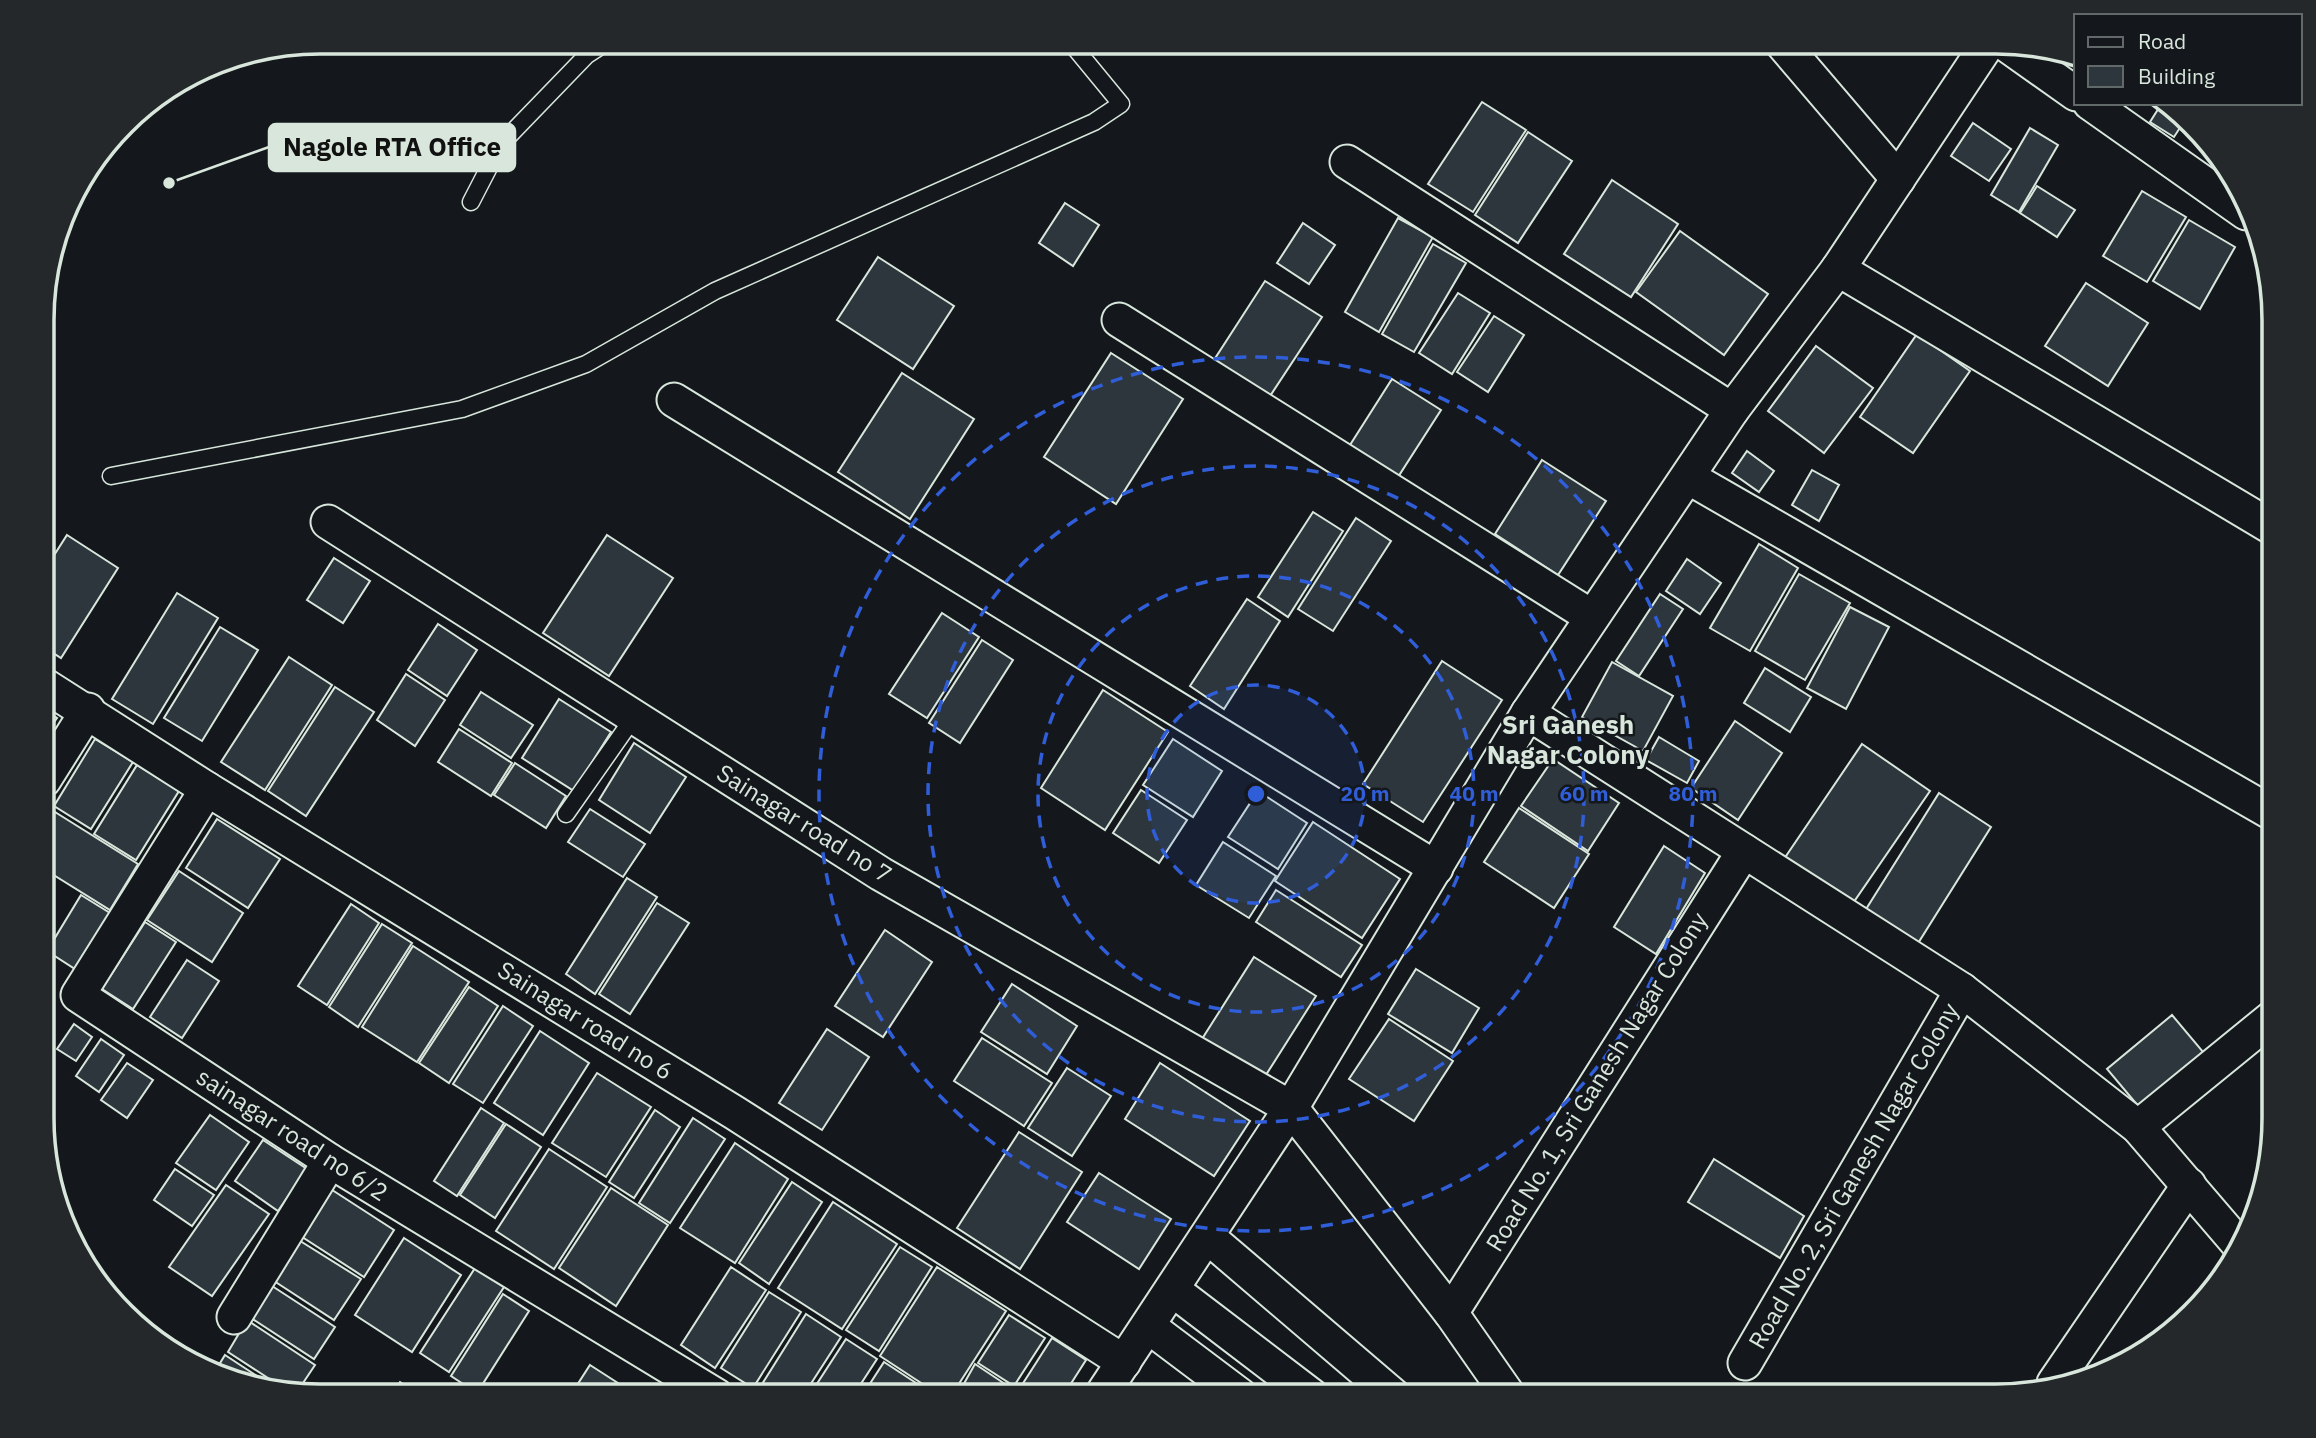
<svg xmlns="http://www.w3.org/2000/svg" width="2316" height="1438" font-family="'IBM Plex Sans',sans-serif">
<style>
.building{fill:#2c363c;stroke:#d8e6dc;stroke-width:2}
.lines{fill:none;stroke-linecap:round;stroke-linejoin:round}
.lane-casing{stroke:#d8e6dc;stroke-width:19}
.street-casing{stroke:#d8e6dc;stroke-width:37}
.lane{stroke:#14181c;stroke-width:16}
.street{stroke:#14181c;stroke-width:33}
.ring{fill:none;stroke:#305dd8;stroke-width:3.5;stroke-dasharray:12 9}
.labels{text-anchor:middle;stroke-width:5;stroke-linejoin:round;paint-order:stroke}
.street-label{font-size:24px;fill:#d8e6dc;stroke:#14181c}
.neighbourhood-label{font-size:26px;font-weight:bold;fill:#d8e6dc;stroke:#14181c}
.rim{fill:none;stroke:#d8e6dc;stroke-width:3.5}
.centre{fill:#305dd8;stroke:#14181c;stroke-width:3.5}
.ring-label{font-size:21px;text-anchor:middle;font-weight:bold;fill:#305dd8;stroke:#14181c;stroke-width:5;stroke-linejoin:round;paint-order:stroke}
.leader{fill:none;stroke:#d8e6dc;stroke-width:2.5}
.callout-dot{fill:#d8e6dc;stroke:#14181c;stroke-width:2.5}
.callout{fill:#d8e6dc;stroke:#d8e6dc;stroke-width:2.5}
.callout-label{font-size:26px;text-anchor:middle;font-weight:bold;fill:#111}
</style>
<rect width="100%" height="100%" fill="#14181c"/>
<g class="building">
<polygon points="1482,102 1526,130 1473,212 1428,184"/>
<polygon points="2162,103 2183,123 2174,137 2150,122"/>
<polygon points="1973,123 2011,149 1989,181 1951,156"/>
<polygon points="2030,128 2058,145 2019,212 1991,195"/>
<polygon points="1528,132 1572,161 1518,243 1475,215"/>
<polygon points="1612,180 1678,224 1631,297 1564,254"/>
<polygon points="2037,186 2075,210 2057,237 2020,213"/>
<polygon points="2142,191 2186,217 2147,282 2103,256"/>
<polygon points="1065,203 1099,225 1073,266 1039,243"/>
<polygon points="1398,218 1433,237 1379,332 1345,312"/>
<polygon points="2189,220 2235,247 2200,309 2153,281"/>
<polygon points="1303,223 1335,245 1309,284 1277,263"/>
<polygon points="1680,231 1768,294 1724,355 1636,292"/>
<polygon points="1433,244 1466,263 1414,352 1382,334"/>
<polygon points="878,257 954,306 913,369 837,320"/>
<polygon points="1265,281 1322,317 1270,396 1214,360"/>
<polygon points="2086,283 2148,323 2108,386 2045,346"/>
<polygon points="1458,293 1490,313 1452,374 1419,353"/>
<polygon points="1494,316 1524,335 1488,392 1457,372"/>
<polygon points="1917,334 1970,371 1913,453 1860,417"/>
<polygon points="1816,346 1873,388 1824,453 1768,411"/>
<polygon points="1111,353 1183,399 1116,504 1044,457"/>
<polygon points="902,373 974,419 910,519 838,472"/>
<polygon points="1392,379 1441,410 1398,477 1350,445"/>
<polygon points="1747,451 1774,471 1759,492 1732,473"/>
<polygon points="1542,460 1606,501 1558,575 1495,534"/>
<polygon points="1812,470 1839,485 1819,521 1792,505"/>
<polygon points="1313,512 1343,531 1288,617 1258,597"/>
<polygon points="1356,518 1391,541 1333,631 1298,609"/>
<polygon points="67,535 118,568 61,658 44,647 44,571"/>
<polygon points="607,535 673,578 609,676 543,633"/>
<polygon points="1759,544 1798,568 1750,651 1710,628"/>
<polygon points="334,558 370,581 343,623 307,600"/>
<polygon points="1687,559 1721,583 1700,614 1666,591"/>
<polygon points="1799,574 1850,603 1805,680 1755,651"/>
<polygon points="177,593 218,618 153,724 112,699"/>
<polygon points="1660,594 1683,609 1639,676 1616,661"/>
<polygon points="1247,599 1280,621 1224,709 1190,686"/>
<polygon points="1850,607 1889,627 1846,709 1807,688"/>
<polygon points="942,613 979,637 927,718 889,694"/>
<polygon points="438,624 477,650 447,696 408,670"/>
<polygon points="220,627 258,650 202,741 164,718"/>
<polygon points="982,640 1013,660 960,743 929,723"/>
<polygon points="289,657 332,685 265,790 221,762"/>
<polygon points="1442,661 1502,700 1423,822 1363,784"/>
<polygon points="1612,662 1673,696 1643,751 1582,717"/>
<polygon points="1765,668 1811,697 1790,732 1744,703"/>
<polygon points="406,674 445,700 415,746 377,720"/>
<polygon points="335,687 374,712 306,816 268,791"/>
<polygon points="1103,690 1168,732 1105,830 1041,788"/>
<polygon points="481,692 533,725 511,758 460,725"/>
<polygon points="559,699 611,732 574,791 522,758"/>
<polygon points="44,709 57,718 44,736"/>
<polygon points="1735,721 1782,753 1738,820 1691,788"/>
<polygon points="459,729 512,763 491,796 438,762"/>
<polygon points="1659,737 1699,761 1687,783 1646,760"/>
<polygon points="95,739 133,762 91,829 54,806"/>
<polygon points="1173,739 1222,771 1193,817 1143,785"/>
<polygon points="634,743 686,777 650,833 599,800"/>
<polygon points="1862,744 1930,791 1851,906 1784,859"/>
<polygon points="1553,759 1619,803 1588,851 1521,806"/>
<polygon points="515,763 566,796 546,828 494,795"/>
<polygon points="137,765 179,791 136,860 94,834"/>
<polygon points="1141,790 1187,820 1159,863 1113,833"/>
<polygon points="1258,791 1307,823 1278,869 1228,837"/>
<polygon points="1939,793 1991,827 1915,948 1863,914"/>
<polygon points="1519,808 1589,854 1554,908 1484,862"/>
<polygon points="590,809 645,844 623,877 568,842"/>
<polygon points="55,812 138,864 110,910 44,869 44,828"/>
<polygon points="217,819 280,859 248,908 186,868"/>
<polygon points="1313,822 1400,879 1362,938 1275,881"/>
<polygon points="1223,842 1276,876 1249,918 1196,885"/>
<polygon points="1664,846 1705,873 1656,954 1614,927"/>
<polygon points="179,871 243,913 212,962 147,920"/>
<polygon points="627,878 657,897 595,994 566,974"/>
<polygon points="1276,890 1362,945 1341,977 1256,922"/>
<polygon points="81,895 110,913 75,969 47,951"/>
<polygon points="657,903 689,923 630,1014 599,994"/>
<polygon points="351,904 379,923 327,1005 298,986"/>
<polygon points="145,922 176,942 133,1009 102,989"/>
<polygon points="382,924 412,943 358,1027 329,1007"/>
<polygon points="885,930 932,962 883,1037 835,1006"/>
<polygon points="413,946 469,982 417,1062 362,1027"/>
<polygon points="1254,957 1316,996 1264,1078 1202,1039"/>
<polygon points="187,960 219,981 182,1038 150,1017"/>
<polygon points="1416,969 1479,1008 1452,1053 1388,1014"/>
<polygon points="1012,984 1077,1026 1047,1074 981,1032"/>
<polygon points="469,987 498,1006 449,1083 419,1063"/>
<polygon points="503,1006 533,1026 483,1103 453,1084"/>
<polygon points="2172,1015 2204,1053 2139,1107 2107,1069"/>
<polygon points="1389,1019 1453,1061 1414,1121 1349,1079"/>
<polygon points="74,1024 92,1037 76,1061 57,1049"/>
<polygon points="827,1029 869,1057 822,1130 779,1103"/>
<polygon points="540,1031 589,1063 543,1135 494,1103"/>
<polygon points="982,1038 1052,1083 1024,1126 954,1081"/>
<polygon points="101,1039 124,1055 99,1092 76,1076"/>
<polygon points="127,1063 153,1080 127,1118 101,1100"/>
<polygon points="1160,1063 1250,1121 1214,1176 1125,1119"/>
<polygon points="1067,1068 1111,1096 1072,1156 1028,1128"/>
<polygon points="597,1073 651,1107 606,1177 552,1143"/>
<polygon points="481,1108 504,1123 457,1196 434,1181"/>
<polygon points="655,1110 680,1127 634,1198 609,1182"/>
<polygon points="210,1115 249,1142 216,1190 176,1163"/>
<polygon points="693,1118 725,1139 670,1223 639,1203"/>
<polygon points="506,1124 541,1147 495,1218 460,1195"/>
<polygon points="1019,1132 1082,1172 1020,1269 957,1228"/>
<polygon points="263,1140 307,1169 278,1211 235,1181"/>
<polygon points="735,1143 788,1179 735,1263 680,1228"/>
<polygon points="549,1149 607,1187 554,1269 496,1231"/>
<polygon points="1714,1159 1804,1216 1780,1258 1688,1202"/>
<polygon points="175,1169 214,1195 192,1226 154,1200"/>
<polygon points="1099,1173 1171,1219 1139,1269 1067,1222"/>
<polygon points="792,1182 822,1202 769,1284 739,1263"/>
<polygon points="226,1185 269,1214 212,1296 169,1267"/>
<polygon points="326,1186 394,1230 364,1277 296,1233"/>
<polygon points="611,1188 668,1225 616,1306 559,1268"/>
<polygon points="833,1202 897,1244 842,1329 778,1288"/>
<polygon points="404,1238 461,1275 412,1352 355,1315"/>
<polygon points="297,1239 361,1279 334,1320 271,1279"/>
<polygon points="900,1247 932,1267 879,1351 846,1330"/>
<polygon points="731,1267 766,1290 715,1368 681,1345"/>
<polygon points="937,1267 1006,1311 951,1396 941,1396 880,1356"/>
<polygon points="475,1268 504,1287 449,1372 420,1353"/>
<polygon points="269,1284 335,1327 314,1359 248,1316"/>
<polygon points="769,1292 801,1312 753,1388 721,1368"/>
<polygon points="503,1294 529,1311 477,1393 451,1376"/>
<polygon points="806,1314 841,1337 803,1396 764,1396 757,1392"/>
<polygon points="1009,1315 1045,1338 1014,1386 978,1363"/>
<polygon points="247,1320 315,1365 297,1392 288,1391 228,1352"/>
<polygon points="1052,1338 1086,1360 1063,1396 1031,1396 1020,1388"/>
<polygon points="846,1339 877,1359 853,1396 809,1396"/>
<polygon points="225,1355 257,1376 252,1385 231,1381 214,1373"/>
<polygon points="884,1362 936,1396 862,1396"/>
<polygon points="975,1364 1023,1396 957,1396"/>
<polygon points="590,1365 638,1396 570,1396"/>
<polygon points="400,1382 423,1396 391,1396"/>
</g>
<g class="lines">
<g class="lane-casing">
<g id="lane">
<polyline points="471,202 501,144 587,55 607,42"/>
<polyline points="111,476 462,409 586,364 715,291 1094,122 1121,104 1070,42"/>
<polyline points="566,814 634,717"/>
</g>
</g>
<g class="street-casing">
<g id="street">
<polyline points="1781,42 1898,179"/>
<polyline points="2004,43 2076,94"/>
<polyline points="2090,103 2246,213"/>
<polyline points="1347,162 1732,410"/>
<polyline points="1838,269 2273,528"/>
<polyline points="1119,320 1592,617"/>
<polyline points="674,400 1436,868"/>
<polyline points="1688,477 2270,812"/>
<polyline points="328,522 881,874 1291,1108 1451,1313 1509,1396"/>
<polyline points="44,685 207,789 735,1113 1124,1362"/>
<polyline points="1528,713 1962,990 2138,1127 2240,1246"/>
<polyline points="44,780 88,710"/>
<polyline points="207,789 78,995 330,1161 717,1396"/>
<polyline points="2138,1127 2273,1017"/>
<polyline points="1208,1237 1394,1396"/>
<polyline points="1173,1290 1312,1396"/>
<polyline points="1451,1313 1744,851"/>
<polyline points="234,1317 330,1161"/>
<polyline points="1148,1326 1241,1396"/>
<polyline points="1745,1363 1962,990"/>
<polyline points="2054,1383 2189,1185"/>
<polyline points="1101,1396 1291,1108 1528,713 1732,410 1838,269 1989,42"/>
</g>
</g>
<use href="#lane" class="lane"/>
<use href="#street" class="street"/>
</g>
<circle cx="1256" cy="794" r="109" fill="#305dd8" fill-opacity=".12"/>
<g class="ring">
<circle cx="1256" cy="794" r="109"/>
<circle cx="1256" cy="794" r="218"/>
<circle cx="1256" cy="794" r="328"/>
<circle cx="1256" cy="794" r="437"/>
</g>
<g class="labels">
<g class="street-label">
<text transform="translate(804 824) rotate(32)" y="8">Sainagar road no 7</text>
<text transform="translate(585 1021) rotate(32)" y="8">Sainagar road no 6</text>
<text transform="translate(1597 1082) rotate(-58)" y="8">Road No. 1, Sri Ganesh Nagar Colony</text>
<text transform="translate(292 1135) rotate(33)" y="8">sainagar road no 6/2</text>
<text transform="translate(1854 1176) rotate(-60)" y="8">Road No. 2, Sri Ganesh Nagar Colony</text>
</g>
<g class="neighbourhood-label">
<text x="1568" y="734">Sri Ganesh<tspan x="1568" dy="30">Nagar Colony</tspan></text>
</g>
</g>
<path d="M0 0H2316V1438H0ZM320 54H1996A266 266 0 0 1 2262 320V1118A266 266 0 0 1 1996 1384H320A266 266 0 0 1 54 1118V320A266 266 0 0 1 320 54Z" fill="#24282b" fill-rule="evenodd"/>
<path class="rim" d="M320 54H1996A266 266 0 0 1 2262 320V1118A266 266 0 0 1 1996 1384H320A266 266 0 0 1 54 1118V320A266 266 0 0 1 320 54Z"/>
<circle cx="1256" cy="794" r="10" class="centre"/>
<g class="ring-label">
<text x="1365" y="801">20 m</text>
<text x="1474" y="801">40 m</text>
<text x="1584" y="801">60 m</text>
<text x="1693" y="801">80 m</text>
</g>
<path class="leader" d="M169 183L269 147"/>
<circle class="callout-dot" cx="169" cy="183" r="7"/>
<rect class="callout" x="269" y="124" width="246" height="47" rx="7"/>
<g class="callout-label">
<text x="392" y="156">Nagole RTA Office</text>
</g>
<rect x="2074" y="14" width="228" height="91" fill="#14181c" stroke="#626a69" stroke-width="2"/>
<rect x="2088" y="37" width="35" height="10" fill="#14181c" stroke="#626a69" stroke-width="2"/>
<text x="2138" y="49" font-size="21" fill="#d8e6dc">Road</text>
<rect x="2088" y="66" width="35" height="21" fill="#2c363c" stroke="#626a69" stroke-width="2"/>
<text x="2138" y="84" font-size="21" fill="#d8e6dc">Building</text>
</svg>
